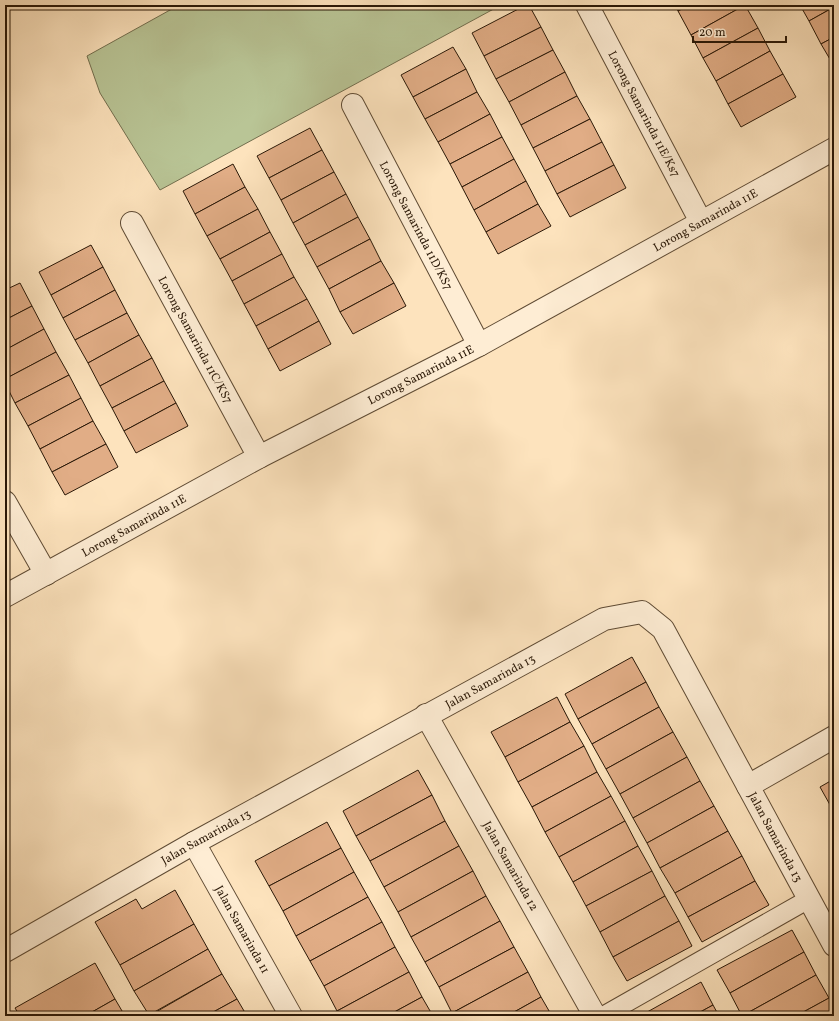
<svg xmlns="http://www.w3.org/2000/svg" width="839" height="1021" font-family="Vollkorn,serif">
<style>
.green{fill:#b9c596;stroke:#726e4e}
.building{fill:#e1ad86;stroke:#2a1807}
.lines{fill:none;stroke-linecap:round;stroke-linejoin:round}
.service-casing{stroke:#5f4b34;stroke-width:20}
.minor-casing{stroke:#5f4b34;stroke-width:24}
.service{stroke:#feedd4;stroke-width:18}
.minor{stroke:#feedd4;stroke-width:22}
.labels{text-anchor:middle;stroke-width:4;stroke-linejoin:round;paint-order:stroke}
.street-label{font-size:12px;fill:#2a1807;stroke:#feedd4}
</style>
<rect width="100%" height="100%" fill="#fde3bd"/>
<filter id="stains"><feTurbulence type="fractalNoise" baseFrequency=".005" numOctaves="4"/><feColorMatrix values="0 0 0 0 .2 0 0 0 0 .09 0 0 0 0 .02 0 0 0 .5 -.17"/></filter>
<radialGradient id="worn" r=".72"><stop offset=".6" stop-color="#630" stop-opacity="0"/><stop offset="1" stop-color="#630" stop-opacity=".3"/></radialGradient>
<polygon class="green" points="179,5 501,5 160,190 100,93 87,56"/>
<g class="building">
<polygon points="526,5 529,5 541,27 484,56 472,33"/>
<polygon points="675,5 690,5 678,11"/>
<polygon points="690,5 745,5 691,35 678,11"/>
<polygon points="745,5 758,28 703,58 691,35"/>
<polygon points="800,5 834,5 834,7 809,21"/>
<polygon points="834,7 834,37 821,44 809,21"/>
<polygon points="541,27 553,50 496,79 484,56"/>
<polygon points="758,28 770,51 716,81 703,58"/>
<polygon points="834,37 834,66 821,44"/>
<polygon points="453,47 466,69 413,97 401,75"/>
<polygon points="553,50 565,72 509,102 496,79"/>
<polygon points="770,51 783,74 728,104 716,81"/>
<polygon points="466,69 477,92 425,119 413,97"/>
<polygon points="565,72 577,96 521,125 509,102"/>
<polygon points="783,74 796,97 741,127 728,104"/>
<polygon points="477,92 490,114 438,142 425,119"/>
<polygon points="577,96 590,119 533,148 521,125"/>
<polygon points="490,114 502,137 450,164 438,142"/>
<polygon points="590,119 602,142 545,171 533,148"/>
<polygon points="310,128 322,150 269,178 257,156"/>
<polygon points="502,137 514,159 462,187 450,164"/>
<polygon points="602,142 614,165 557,194 545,171"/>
<polygon points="322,150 334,172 281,200 269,178"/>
<polygon points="514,159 526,181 474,210 462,187"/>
<polygon points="233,164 245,187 195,214 183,191"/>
<polygon points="614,165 626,188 570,217 557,194"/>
<polygon points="334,172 346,194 293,223 281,200"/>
<polygon points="526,181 538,204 486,232 474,210"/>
<polygon points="245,187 258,209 207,236 195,214"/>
<polygon points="346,194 358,217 305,245 293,223"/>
<polygon points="538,204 551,226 498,254 486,232"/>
<polygon points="258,209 270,232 220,259 207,236"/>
<polygon points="358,217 370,239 317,267 305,245"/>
<polygon points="270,232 282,254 232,281 220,259"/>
<polygon points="370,239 381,261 329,289 317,267"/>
<polygon points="91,245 103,267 51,295 39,272"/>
<polygon points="282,254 294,277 244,304 232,281"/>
<polygon points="381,261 394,283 340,312 329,289"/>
<polygon points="103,267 115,290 63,318 51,295"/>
<polygon points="294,277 307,299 256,326 244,304"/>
<polygon points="20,283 32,306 5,320 5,290"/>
<polygon points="394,283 406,306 353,334 340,312"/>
<polygon points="115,290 127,313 75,340 63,318"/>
<polygon points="307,299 319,321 268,349 256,326"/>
<polygon points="32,306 44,329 5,350 5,320"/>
<polygon points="127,313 139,335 88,363 75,340"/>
<polygon points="319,321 331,344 280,371 268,349"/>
<polygon points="44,329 56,352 5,379 5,350"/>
<polygon points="139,335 152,358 100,386 88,363"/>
<polygon points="56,352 69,375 15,403 5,383 5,379"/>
<polygon points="152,358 164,381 112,408 100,386"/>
<polygon points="69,375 81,398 28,426 15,403"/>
<polygon points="164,381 176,403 124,431 112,408"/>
<polygon points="81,398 93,421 40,449 28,426"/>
<polygon points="176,403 188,426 136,453 124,431"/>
<polygon points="93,421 106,444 52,472 40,449"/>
<polygon points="106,444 118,467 65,495 52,472"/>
<polygon points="632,657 646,682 578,719 565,694"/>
<polygon points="646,682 659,707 592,744 578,719"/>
<polygon points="557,697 570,722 505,757 491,732"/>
<polygon points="659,707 673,732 606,769 592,744"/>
<polygon points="570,722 584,746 518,782 505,757"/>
<polygon points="673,732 687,757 620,794 606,769"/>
<polygon points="584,746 597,772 532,807 518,782"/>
<polygon points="687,757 700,781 633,818 620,794"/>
<polygon points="418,770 432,795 356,836 343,811"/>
<polygon points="597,772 611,796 545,832 532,807"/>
<polygon points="834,779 834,812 820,787"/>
<polygon points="700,781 714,806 647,843 633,818"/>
<polygon points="432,795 445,821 370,861 356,836"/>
<polygon points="611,796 625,821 559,857 545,832"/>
<polygon points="714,806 728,831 660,868 647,843"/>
<polygon points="445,821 459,846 384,887 370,861"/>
<polygon points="625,821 638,846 573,882 559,857"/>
<polygon points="327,822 341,848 269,886 255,861"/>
<polygon points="728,831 742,856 675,893 660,868"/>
<polygon points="459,846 473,871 398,912 384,887"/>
<polygon points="638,846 652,871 586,906 573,882"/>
<polygon points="341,848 354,872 283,911 269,886"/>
<polygon points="742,856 755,881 688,917 675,893"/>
<polygon points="473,871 486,896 411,937 398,912"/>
<polygon points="652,871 665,896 600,932 586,906"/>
<polygon points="354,872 368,897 296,936 283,911"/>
<polygon points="755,881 769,905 702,942 688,917"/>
<polygon points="175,890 194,924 120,965 95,922 136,899 142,909"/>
<polygon points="486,896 500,921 425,962 411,937"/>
<polygon points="665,896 679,921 613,957 600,932"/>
<polygon points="368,897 382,922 310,961 296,936"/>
<polygon points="500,921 514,947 439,987 425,962"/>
<polygon points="679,921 692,946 627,981 613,957"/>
<polygon points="382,922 395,947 324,986 310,961"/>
<polygon points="194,924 208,949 134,991 120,965"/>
<polygon points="792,930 804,952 730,993 717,970"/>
<polygon points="395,947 409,972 337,1011 324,986"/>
<polygon points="514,947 528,972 452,1013 439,987"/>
<polygon points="208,949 222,974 149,1015 134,991"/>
<polygon points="804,952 816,975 742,1016 730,993"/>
<polygon points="95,963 115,999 85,1016 20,1016 15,1008"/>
<polygon points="409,972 422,997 387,1016 339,1016 337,1011"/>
<polygon points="528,972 541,997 507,1016 454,1016 452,1013"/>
<polygon points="222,974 237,999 206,1016 149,1016"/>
<polygon points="816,975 829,998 796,1016 742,1016"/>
<polygon points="701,982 713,1005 693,1016 640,1016"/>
<polygon points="422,997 433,1016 387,1016"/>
<polygon points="541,997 552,1016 507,1016"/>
<polygon points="829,998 834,1006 834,1016 796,1016"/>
<polygon points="115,999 125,1016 85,1016"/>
<polygon points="237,999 247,1016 206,1016"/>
<polygon points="713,1005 719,1016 693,1016"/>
</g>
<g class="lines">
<g class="service-casing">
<polyline id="service" points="603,1016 809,899"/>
</g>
<g class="minor-casing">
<g id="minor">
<path id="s1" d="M587 5 701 222"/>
<path id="s2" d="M353 105 479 345"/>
<path id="s3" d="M132 223 259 457"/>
<polyline points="5,502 46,574"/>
<path id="s4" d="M5 596 259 457 479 345 834 149"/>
<path id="s5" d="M426 715 595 1016"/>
<polyline points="748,786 834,737"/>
<path id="s6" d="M194 843 291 1016"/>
<path id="s7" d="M5 951 194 843 604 619 642 612 663 629 834 945"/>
</g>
</g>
<use href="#service" class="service"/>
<use href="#minor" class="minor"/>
</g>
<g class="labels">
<g class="street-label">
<text dy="4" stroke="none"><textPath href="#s1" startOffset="123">Lorong Samarinda 11E/Ks7</textPath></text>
<text dy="4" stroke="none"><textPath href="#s4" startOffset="795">Lorong Samarinda 11E</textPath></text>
<text dy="4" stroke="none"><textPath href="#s2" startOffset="136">Lorong Samarinda 11D/KS7</textPath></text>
<text dy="4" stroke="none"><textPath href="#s3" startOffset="133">Lorong Samarinda 11C/KS7</textPath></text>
<text dy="4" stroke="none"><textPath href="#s4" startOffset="471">Lorong Samarinda 11E</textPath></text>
<text dy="4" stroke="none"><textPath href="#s4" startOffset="147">Lorong Samarinda 11E</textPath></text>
<text dy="4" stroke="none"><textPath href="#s7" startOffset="555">Jalan Samarinda 13</textPath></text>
<text dy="4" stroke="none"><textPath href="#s7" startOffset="231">Jalan Samarinda 13</textPath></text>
<text dy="4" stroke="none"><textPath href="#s7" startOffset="987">Jalan Samarinda 13</textPath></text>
<text dy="4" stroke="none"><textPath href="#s5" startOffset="173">Jalan Samarinda 12</textPath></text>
<text dy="4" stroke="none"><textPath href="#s6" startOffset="99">Jalan Samarinda 11</textPath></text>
</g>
</g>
<rect width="839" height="1021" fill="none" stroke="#fde3bd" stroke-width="20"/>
<rect x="6" y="6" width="827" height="1009" fill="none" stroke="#2a1807" stroke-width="2"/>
<rect x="10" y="10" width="819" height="1001" fill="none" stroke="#2a1807"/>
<path d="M693 36v6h93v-6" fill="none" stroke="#2a1807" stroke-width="2"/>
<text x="699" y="36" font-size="12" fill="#2a1807" stroke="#feedd4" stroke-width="3" paint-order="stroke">20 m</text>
<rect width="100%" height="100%" filter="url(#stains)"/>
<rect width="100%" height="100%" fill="url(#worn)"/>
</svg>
